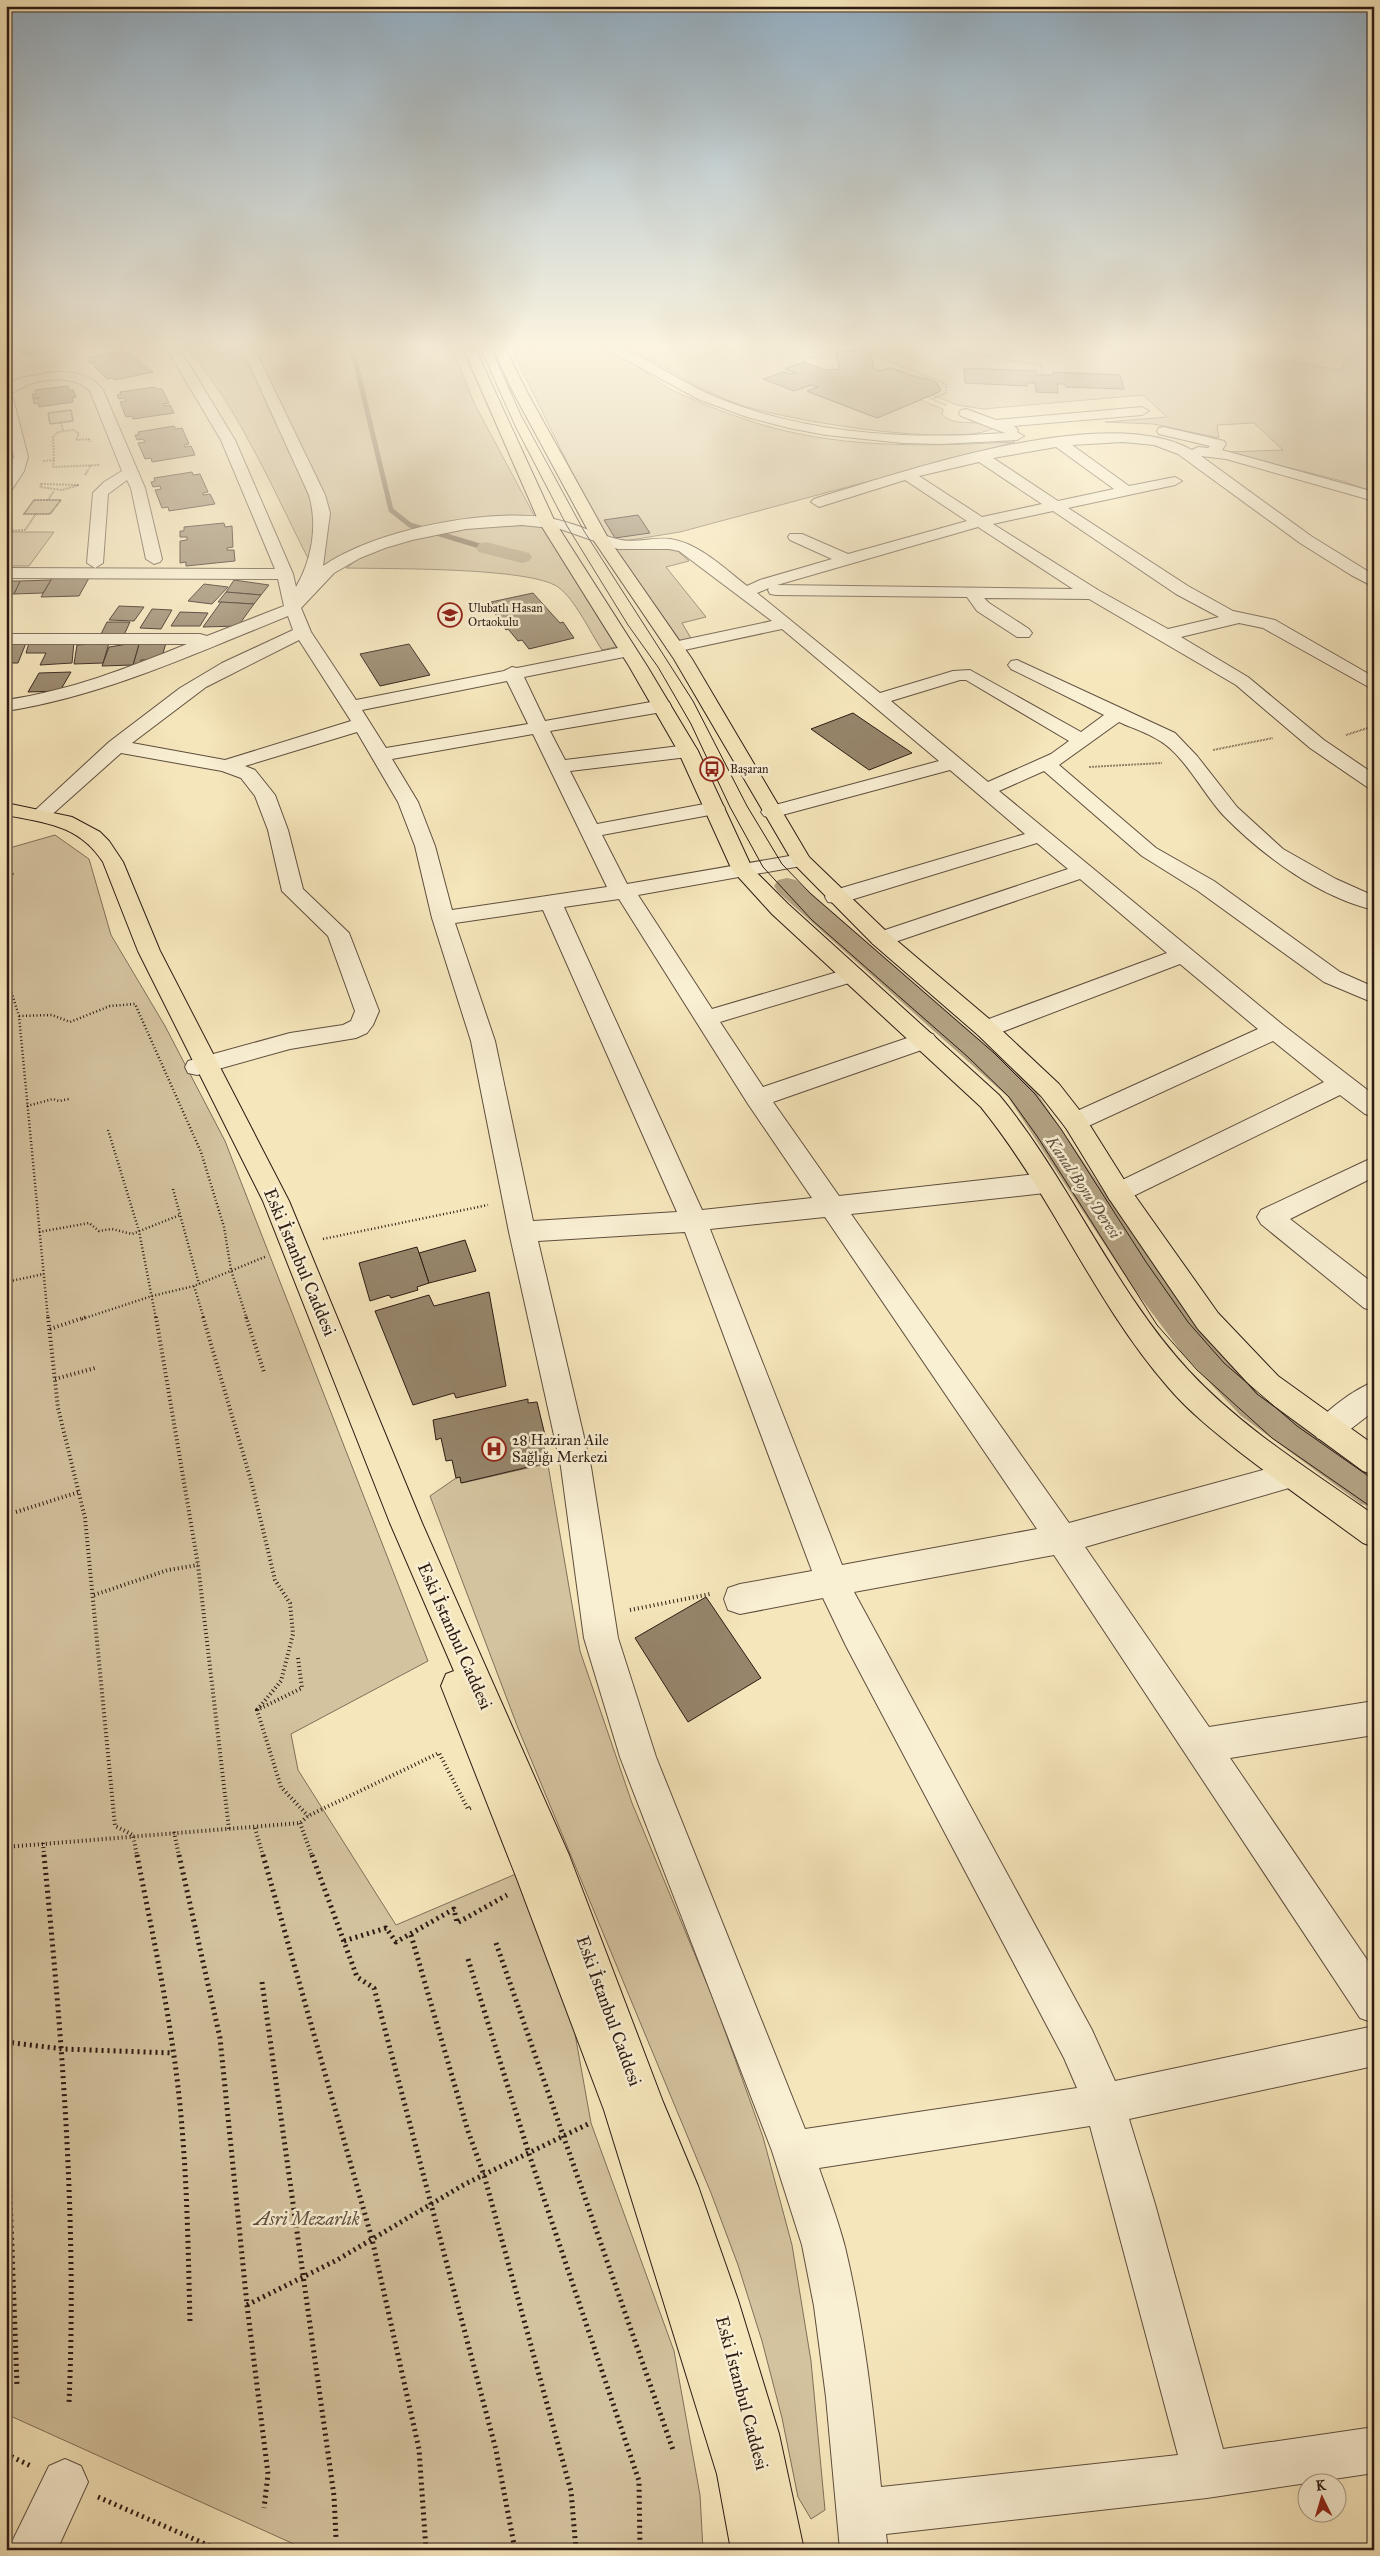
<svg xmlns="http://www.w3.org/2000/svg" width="1380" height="2556" font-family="'IM FELL Great Primer',serif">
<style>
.green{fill:#d4c39f;stroke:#806f5a}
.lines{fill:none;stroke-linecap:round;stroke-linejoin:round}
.stream{stroke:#7d6b56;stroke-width:5}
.canal{fill:#b2a182;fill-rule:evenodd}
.building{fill:#96856b;stroke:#2d1b14}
.minor-casing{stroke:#5f4e3e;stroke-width:2}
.major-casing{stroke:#2d1b14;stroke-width:2}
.path-far3{stroke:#2d1b14;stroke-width:2;stroke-dasharray:0.5 1;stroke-linecap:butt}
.path-far2{stroke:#2d1b14;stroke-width:2.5;stroke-dasharray:1 2.5;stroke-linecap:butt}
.path-far1{stroke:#2d1b14;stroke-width:4;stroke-dasharray:1 3;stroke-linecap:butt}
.path{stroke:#2d1b14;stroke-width:5;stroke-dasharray:2 4;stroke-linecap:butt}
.minor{fill:#f9efd3;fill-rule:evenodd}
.major{fill:#f6e6bb;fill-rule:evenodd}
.tram{stroke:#2d1b14;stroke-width:1}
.labels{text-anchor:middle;stroke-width:5;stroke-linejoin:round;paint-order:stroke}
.far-poi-label{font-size:12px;fill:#2d1b14;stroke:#f9efd3;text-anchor:start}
.poi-label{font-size:15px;fill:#2d1b14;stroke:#f9efd3;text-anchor:start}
.water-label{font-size:16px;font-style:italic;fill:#625140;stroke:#f9efd3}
.near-street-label{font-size:18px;fill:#2d1b14;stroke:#f9efd3}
.near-park-label{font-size:18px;font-style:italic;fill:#5f4d3e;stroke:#f9efd3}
</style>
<rect width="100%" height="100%" fill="#f6e6bb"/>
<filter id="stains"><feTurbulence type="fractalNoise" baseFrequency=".004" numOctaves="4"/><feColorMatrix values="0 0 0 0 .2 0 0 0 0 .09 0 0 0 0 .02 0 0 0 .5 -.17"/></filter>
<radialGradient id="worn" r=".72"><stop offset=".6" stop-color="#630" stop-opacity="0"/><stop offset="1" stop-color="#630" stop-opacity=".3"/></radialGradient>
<g class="green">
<path d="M186 348H452L474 403 535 517 386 538 356 548 332 567 314 570C277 499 239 406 186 348Z"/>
<path d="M511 348C536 348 576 344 599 348 627 353 649 378 674 391 704 405 738 418 770 427 849 449 934 446 1015 442L680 532 624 541 604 537Z"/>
<path d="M626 348H1217L1340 370 1352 348H1374V492L1342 481 1227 452 1283 450 1254 423 1217 425 1219 438 1153 424 1105 422 1167 417 1143 395 983 409 957 405 932 395 941 390C938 381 903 371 892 368 886 367 881 372 874 369L869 351H836L837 358H806V361L786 368 796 373 791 374 784 372 764 379 794 391 811 385 818 387 808 392 877 418 921 400 943 409 942 415C958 428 973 418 992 427V429C952 448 773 419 730 401 694 387 662 363 626 348Z"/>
<polygon points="71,410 73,421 50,424 48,413"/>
<polygon points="34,500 61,500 50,514 24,514"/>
<path d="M541 524 620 646 602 650C590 632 575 599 558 587 529 567 387 569 346 568 354 562 363 555 372 551 425 529 485 526 541 524Z"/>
<polygon points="10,532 54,532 29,566 6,566 6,536"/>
<polygon points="609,545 673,547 689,561 666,567 706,617 682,623 692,640 677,643"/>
<polygon points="55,835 89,859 111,935 165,1026 225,1141 428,1661 291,1734 298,1770 396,1925 523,1871 568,1995 591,2123 674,2351 700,2495 703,2550 314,2550 296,2545 6,2414 6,849"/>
<polygon points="547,1459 580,1651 632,1803 715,2003 763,2137 792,2245 811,2361 825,2510 811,2519 798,2497 782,2418 762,2341 738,2265 711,2193 518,1728 430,1496 456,1478 460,1477 462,1483 541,1465 540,1460"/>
</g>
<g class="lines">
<polyline class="stream" points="352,348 391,510 410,525 486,548"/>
<g class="canal">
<polygon points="486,542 529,553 532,557 529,561 522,563 479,552 476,548 479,544"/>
<polygon points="787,878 796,880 1030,1083 1155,1267 1207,1334 1266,1393 1374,1471 1374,1508 1361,1504 1240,1415 1183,1354 1131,1285 1008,1097 778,892 774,886 778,880"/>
</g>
</g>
<g class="building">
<polygon points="6,348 55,348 43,353 27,355"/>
<polygon points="121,351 123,353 129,352 143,364 138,365 140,367 145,365 153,372 115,380 112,378 107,379 94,366 100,365 97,363 92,364 88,361 92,360 89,358"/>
<polygon points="836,351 870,351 874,369 880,371 890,368 922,379 924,378 936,382 941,390 939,392 877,418 807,391 818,387 811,385 794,391 763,379 784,372 791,374 796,373 785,369 803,362 825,370 839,369"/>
<polygon points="964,368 1036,371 1036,375 1054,375 1053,372 1120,375 1124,389 1066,387 1065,384 1057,384 1058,393 1036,392 1035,383 1027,383 1027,386 965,383"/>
<polygon points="68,386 69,390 73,390 76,397 72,398 73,402 39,407 38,403 34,404 33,399 40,398 33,398 32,394 36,394 35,390"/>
<polygon points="155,387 156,389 162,389 169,403 163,404 164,406 170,405 174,413 133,419 132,416 126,417 120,402 126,401 125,398 119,399 117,395 121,394 120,392"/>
<polygon points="174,426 176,429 182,428 189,444 184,445 185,447 191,446 195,455 152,462 151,458 145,459 138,443 145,442 143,439 137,440 135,435 139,435 138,432"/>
<polygon points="192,472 193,475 200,474 208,492 203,493 203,495 210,494 215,504 169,511 168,507 162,508 155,490 161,489 160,486 153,487 151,482 155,481 154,478"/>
<polygon points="638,515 650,533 615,538 604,520"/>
<polygon points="224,523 225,527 232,526 233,547 227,548 227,550 234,550 235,561 186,566 186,562 180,563 180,541 187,540 187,537 180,537 180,531 184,531 184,527"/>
<polygon points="52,578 89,578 79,596 41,597"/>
<polygon points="51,580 43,593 14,594 20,581"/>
<polygon points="234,580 269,585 261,595 226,592"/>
<polygon points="6,581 20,581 14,594 6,594"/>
<polygon points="204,584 228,587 212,604 188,601"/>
<polygon points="226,592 261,595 254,604 218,602"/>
<polygon points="533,593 560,623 563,622 574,638 529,649 522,640 518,641 508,629 506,630 494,612 499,611 491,602"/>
<polygon points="221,602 254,604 238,626 203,627"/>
<polygon points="119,606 144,607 134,621 109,620"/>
<polygon points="152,609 172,610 161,629 140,628"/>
<polygon points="180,612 208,613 200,626 171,626"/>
<polygon points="107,622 130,622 124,635 100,636"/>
<polygon points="74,642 72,663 40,665 46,653 26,653 29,643"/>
<polygon points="26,643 18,663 6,663 6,644"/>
<polygon points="109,643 103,663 74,664 77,645"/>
<polygon points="166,643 161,660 141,660 140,664 133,665 139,644"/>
<polygon points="128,644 139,644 133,665 102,666 109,647"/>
<polygon points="409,644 430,675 380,686 360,654"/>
<polygon points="71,672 60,691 28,692 39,673"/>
<polygon points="853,713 912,753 869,770 811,729"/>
<polygon points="465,1240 476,1271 429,1283 419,1253"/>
<polygon points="417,1247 429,1283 417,1287 418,1290 391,1298 389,1295 370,1301 359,1263"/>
<polygon points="489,1292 506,1386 456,1398 454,1393 413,1405 375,1311 429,1295 434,1306"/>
<polygon points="528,1399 528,1403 537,1402 545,1435 541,1435 547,1459 540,1460 541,1464 461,1483 460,1477 456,1478 452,1460 446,1461 441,1438 436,1440 433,1420"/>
<polygon points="706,1597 761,1678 688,1722 635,1638"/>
</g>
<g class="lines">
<g class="minor-casing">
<g id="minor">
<path d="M162 348H176L181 351 235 440 293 574 296 587C312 559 318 526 309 495L242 348H254L325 495 330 513 323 566C376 530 485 508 549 518 574 522 597 535 621 540 637 543 654 537 670 539 699 543 725 569 747 586L760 580 832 559 790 540 788 537 790 534H802L848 554 967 521 905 480 819 507 811 502 814 499C903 472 1107 401 1192 450L1198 447 1208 448 1210 446 1159 434 1157 431 1159 428 1164 427 1224 441 1226 444 1222 450 1374 492V501L1226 459 1201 456 1311 536 1374 575V587L1351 575 1300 543 1178 454 1154 445 1123 442 1072 445 1129 486 1175 477 1182 481 1175 485 1068 508 1188 586 1233 611 1275 620 1374 677V690L1263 628 1239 623 1181 637 1248 677 1324 740 1374 774V789L1367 787 1310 748 1236 685 1089 599 984 598 989 603 1029 629 1032 633 1029 637H1017L977 611 967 597 776 595 770 594 768 590 769 588 757 593 880 693 953 671 970 670 1081 732 1104 715 1011 669 1008 665 1011 661 1017 660 1175 733 1197 756 1237 807 1283 849 1336 879 1374 896V910C1319 897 1263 856 1224 816 1204 795 1185 756 1160 741 1148 733 1132 728 1119 722L1059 765 1156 848 1214 881 1340 972 1374 987V1003L1324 982 1198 891 1142 856 1044 771 999 791 1283 1025 1374 1095V1117L1365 1114 1340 1095 1119 1203 1110 1200 1106 1193 1110 1186 1324 1082 1273 1041 1084 1128 1075 1131 1066 1128 1062 1122 1066 1116 1258 1029 1180 964 994 1035 986 1037 978 1035 974 1029 978 1023 1167 953 1080 879 889 944 881 946 873 944 870 939 873 934 1068 869 1037 843 844 902 836 903 828 902 825 897 828 892 1025 834 950 770 771 818 764 816 761 812 764 808 939 761 782 629 675 652 669 651 666 647 669 643 772 621 679 551 669 549H618L560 529 522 525 466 529 412 540 385 548 360 558 334 573 301 608 311 632 356 700 504 671 512 667 517 668 628 646 634 647 637 651 634 655 524 677 545 721 662 700 669 702 671 706 669 710 662 712 550 731 565 760 688 745 695 747 698 751 695 755 688 757 570 771 597 824 715 802 722 804 725 808 722 812 715 814 602 835 627 884 801 854 808 856 811 860 808 864 801 866 638 895 712 1009 851 968 859 970 862 975 859 980 720 1022 763 1087 925 1032 933 1034 937 1040 933 1046 773 1102 839 1196 1045 1173 1054 1176 1058 1183 1054 1190 1045 1193 851 1214 1069 1523 1292 1462 1303 1466 1307 1475 1303 1484 1085 1547 1209 1727 1374 1701V1735L1230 1758 1374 1970V2023L1360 2018 1054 1555 854 1592 1092 2030 1115 2081 1374 2026V2066L1129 2119 1155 2204 1223 2449 1374 2427V2473L1207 2498 886 2534 888 2550H840L826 2397 814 2306 802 2245 772 2151 620 1757 584 1638 561 1467 509 1232 471 1041 432 918 415 846 398 802 357 732 245 766 255 770 275 795 288 830 303 889 349 933 379 1011 373 1025 367 1033 356 1038 290 1049 197 1075 188 1073 185 1067 188 1061 290 1033 343 1025 351 1021 355 1011 328 936 282 891 268 830 255 796 241 778 222 771 121 753 47 819H33L30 815 109 742 180 688 222 663 293 630 288 616C196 653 104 696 6 711V700C69 691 128 668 187 644H6V634H200L207 636 284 606 278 579 6 578V568L275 569 221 440 171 356ZM1056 447 1114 489 1058 501 993 458ZM979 462 1042 504 982 517 919 476ZM1053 511 1176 594 1219 617 1168 629 1098 590 993 524ZM978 527 1073 589 777 585ZM299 640 351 721 225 760 132 743 206 687ZM960 680H966L1069 741 1051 754 988 782 891 701ZM507 681 528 724 386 748 362 710ZM533 734 607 887 452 910 435 846 418 802 392 759ZM619 899 748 1104 812 1198 702 1210 564 907ZM543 910 677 1212 533 1221 495 1041 455 923ZM825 1217 1037 1529 842 1565 710 1229ZM685 1232 812 1571 740 1584 728 1588 724 1599 728 1610 740 1614 823 1598 846 1646 1064 2058 1077 2088 805 2129 656 1757 618 1638 591 1467 538 1241ZM1090 2126 1178 2455 881 2487C873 2407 864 2326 845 2247 838 2220 828 2194 819 2168Z"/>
<path d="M605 348H621C654 362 684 384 718 398 807 434 910 440 1005 433L961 416 959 413 961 410 966 409 996 420 1142 407 1149 411 1142 415 1014 426 1018 430 1017 432 1024 436 1017 440 941 444 903 443 826 435 789 428 747 417 698 399Z"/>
<polygon points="6,354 18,356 19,359 13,363 6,362"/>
<path d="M53 372C72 372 91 373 103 390L145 488 162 559 160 562 154 564 146 559 131 488 127 480 108 494 103 563 95 568 87 563 93 493 104 482 122 471 90 391C76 376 48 378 30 384 22 387 16 392 8 394L13 398 28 457 24 471 11 491 6 492V476L14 457 6 426V385L21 378Z"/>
<polygon points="1374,1157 1374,1177 1290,1219 1374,1284 1374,1311 1364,1308 1261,1224 1257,1217 1261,1210"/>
<path d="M1374 1382V1411L1339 1438 1328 1442 1317 1438 1313 1429C1321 1413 1356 1388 1374 1382Z"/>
<polygon points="65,2459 81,2466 88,2482 57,2550 8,2550 49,2466"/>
</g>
</g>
<g class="major-casing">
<g id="major">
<path d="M463 348H475L555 522 647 666 698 751 752 868 788 904 999 1095C1070 1181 1113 1289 1189 1371 1242 1428 1311 1471 1374 1515V1547L1363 1543C1322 1513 1281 1484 1241 1453 1216 1433 1189 1412 1168 1387 1094 1302 1052 1195 981 1107L772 914 732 870 678 751 629 666 539 522Z"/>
<polygon points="493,348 505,348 527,392 608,538 692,659 809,857 889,934 994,1023 1059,1084 1084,1116 1128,1186 1218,1313 1278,1376 1374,1445 1374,1475 1363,1471 1258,1394 1198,1329 1110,1200 1066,1128 1041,1096 978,1035 873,944 794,864 674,659 592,538 513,392"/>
<path d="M6 803 72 817 100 832 109 841 123 862 160 951 289 1201 422 1523 569 1855 663 2102 698 2186 738 2300 779 2434 804 2550H731L717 2474 604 2110 517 1879 441 1686 446 1674 454 1671 390 1523 263 1201 138 951 103 862C79 825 46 823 6 815Z"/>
</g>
</g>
<g class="path-far3">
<polyline points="877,348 877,355 884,359 946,384 946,393 933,399 927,397"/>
<polyline points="934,348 1041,365 1043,375"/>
<polyline points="933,400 946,405"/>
<polygon points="71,410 73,421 50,424 48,413"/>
<polyline points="61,422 63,431"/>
<polyline points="54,460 53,467 100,465"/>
<polyline points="43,461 54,460 53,437 58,432 74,430 79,434 76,440 89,439 90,442"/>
<polyline points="85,475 91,465"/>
<polygon points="41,484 79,485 62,490 40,487"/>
<polygon points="34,500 61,500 50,514 24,514"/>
<polyline points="48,500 54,491"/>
<polyline points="6,531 25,530 36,514"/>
<polyline points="1346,735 1374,726"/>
<polyline points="1213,750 1273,738"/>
<polyline points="1089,767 1162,763"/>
<polyline points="6,874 15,874"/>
</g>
<g class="path-far2">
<polyline points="6,982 8,981 19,1016 48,1319"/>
<polyline points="19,1016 52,1015 70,1022 110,1006 135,1004 201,1152 224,1227 231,1270 247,1319"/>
<polyline points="27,1106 53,1099 59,1101 69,1099"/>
<polyline points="108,1130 139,1231 156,1319"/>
<polyline points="173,1189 199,1284"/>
<polyline points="39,1232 89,1223 99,1231 112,1229 132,1234 180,1215"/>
<polyline points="323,1239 488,1205"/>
<polyline points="6,1282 44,1274"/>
<polyline points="194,1286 204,1319"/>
<polyline points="82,1319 152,1296 194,1286 267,1256"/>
</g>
<g class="path-far1">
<polyline points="48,1317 58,1408 85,1518 115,1826 133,1835 137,1856"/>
<polyline points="156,1317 198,1565 229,1829"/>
<polyline points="203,1317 252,1484 275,1580 290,1603 293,1634 281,1681 257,1710"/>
<polyline points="246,1317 264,1372"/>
<polyline points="50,1329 86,1317"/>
<polyline points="55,1379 95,1368"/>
<polyline points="16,1512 79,1492"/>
<polyline points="94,1595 168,1570 198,1565"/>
<polyline points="630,1610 710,1594"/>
<polyline points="298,1658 302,1688 257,1710 281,1787 308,1816"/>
<polyline points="300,1823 312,1856"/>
<polyline points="255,1828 263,1856"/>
<polyline points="174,1832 179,1856"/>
<polyline points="43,1843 44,1856"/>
<polyline points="6,1847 300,1823 308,1816 439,1753 468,1809 473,1807"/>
</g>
<g class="path">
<path d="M44 1855C62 2037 77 2220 69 2403"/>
<path d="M137 1855C152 1932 169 2009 178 2087 187 2165 188 2243 190 2322"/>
<polyline points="179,1855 220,2038 247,2305 268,2474 264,2508"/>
<polyline points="263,1855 372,2239 419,2449 426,2550"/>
<polyline points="312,1855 357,1977 374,1988 496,2450 515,2550"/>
<polyline points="411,1935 468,2131 484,2175 571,2491 576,2550"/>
<polyline points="344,1941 386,1928 396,1942 454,1909 457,1923 507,1895"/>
<polyline points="496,1943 673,2450"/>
<polyline points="468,1959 529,2154 639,2481 640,2550"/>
<polyline points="262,1982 334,2496 336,2538"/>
<polyline points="6,2042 63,2049 173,2053"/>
<polyline points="6,2088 17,2385"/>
<polyline points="247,2305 337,2260 465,2184 590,2123"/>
<polyline points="6,2454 31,2466"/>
<polyline points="98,2497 219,2550"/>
</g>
<use href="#minor" class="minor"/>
<use href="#major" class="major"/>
<g class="tram">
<polyline points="480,348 516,428 567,526 628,625 658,667 691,724 730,807 763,867 812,920 968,1057 1009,1097 1037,1136 1157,1325 1197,1370 1272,1438 1374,1509"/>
<polyline points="491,348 521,415 584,531 693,701 747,806 782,864 811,894 994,1053 1035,1094 1061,1129 1146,1262 1188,1322 1224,1363 1297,1426 1374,1480"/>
</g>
</g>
<linearGradient id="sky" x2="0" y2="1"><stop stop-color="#92acbf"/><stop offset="0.49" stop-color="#fbf4e0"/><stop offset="1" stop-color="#fbf4e0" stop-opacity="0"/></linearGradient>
<rect width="1380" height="705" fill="url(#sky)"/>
<defs>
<g id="school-ring" transform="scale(1.25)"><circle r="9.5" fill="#f9efd3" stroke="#8f2418" stroke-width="1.5"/><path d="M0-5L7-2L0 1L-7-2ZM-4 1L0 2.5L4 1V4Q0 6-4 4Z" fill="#8f2418"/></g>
<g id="bus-ring" transform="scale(1.25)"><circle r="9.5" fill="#f9efd3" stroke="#8f2418" stroke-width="1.5"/><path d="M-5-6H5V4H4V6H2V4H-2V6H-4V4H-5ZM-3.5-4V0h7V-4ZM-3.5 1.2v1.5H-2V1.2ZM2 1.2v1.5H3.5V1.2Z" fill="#8f2418"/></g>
<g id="hospital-ring" transform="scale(1.25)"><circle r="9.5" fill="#f9efd3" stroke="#8f2418" stroke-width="1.5"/><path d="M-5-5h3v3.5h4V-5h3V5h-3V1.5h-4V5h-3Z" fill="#8f2418"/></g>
</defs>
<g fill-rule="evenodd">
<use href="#school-ring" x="450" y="615"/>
<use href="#bus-ring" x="712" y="769"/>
<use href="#hospital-ring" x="494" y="1449"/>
</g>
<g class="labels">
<g class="far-poi-label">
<text x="468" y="612">Ulubatlı Hasan<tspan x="468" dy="14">Ortaokulu</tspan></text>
<text x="730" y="773">Başaran</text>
</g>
<g class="poi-label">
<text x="512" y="1445">28 Haziran Aile<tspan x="512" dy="17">Sağlığı Merkezi</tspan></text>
</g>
<g class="water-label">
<text transform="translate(1084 1187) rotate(56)" y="6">Kanal Boyu Deresi</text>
</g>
<g class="near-street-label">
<text transform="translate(300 1262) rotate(67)" y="6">Eski İstanbul Caddesi</text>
<text transform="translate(455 1636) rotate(66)" y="6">Eski İstanbul Caddesi</text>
<text transform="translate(609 2011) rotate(70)" y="6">Eski İstanbul Caddesi</text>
<text transform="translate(742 2393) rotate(75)" y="6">Eski İstanbul Caddesi</text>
</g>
<g class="near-park-label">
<text x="307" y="2225">Asri Mezarlık</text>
</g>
</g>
<rect width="1380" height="2556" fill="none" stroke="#f6e6bb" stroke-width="25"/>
<rect x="8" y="8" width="1365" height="2541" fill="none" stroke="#2d1b14" stroke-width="2.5"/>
<rect x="12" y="12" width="1355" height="2531" fill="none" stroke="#2d1b14"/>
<g transform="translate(1322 2498) rotate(355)"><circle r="24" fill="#f9efd3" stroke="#a79a87"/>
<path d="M0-4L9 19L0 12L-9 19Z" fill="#8f2418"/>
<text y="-8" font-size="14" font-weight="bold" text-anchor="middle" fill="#2d1b14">K</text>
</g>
<rect width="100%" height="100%" filter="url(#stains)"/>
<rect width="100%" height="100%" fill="url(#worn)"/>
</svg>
